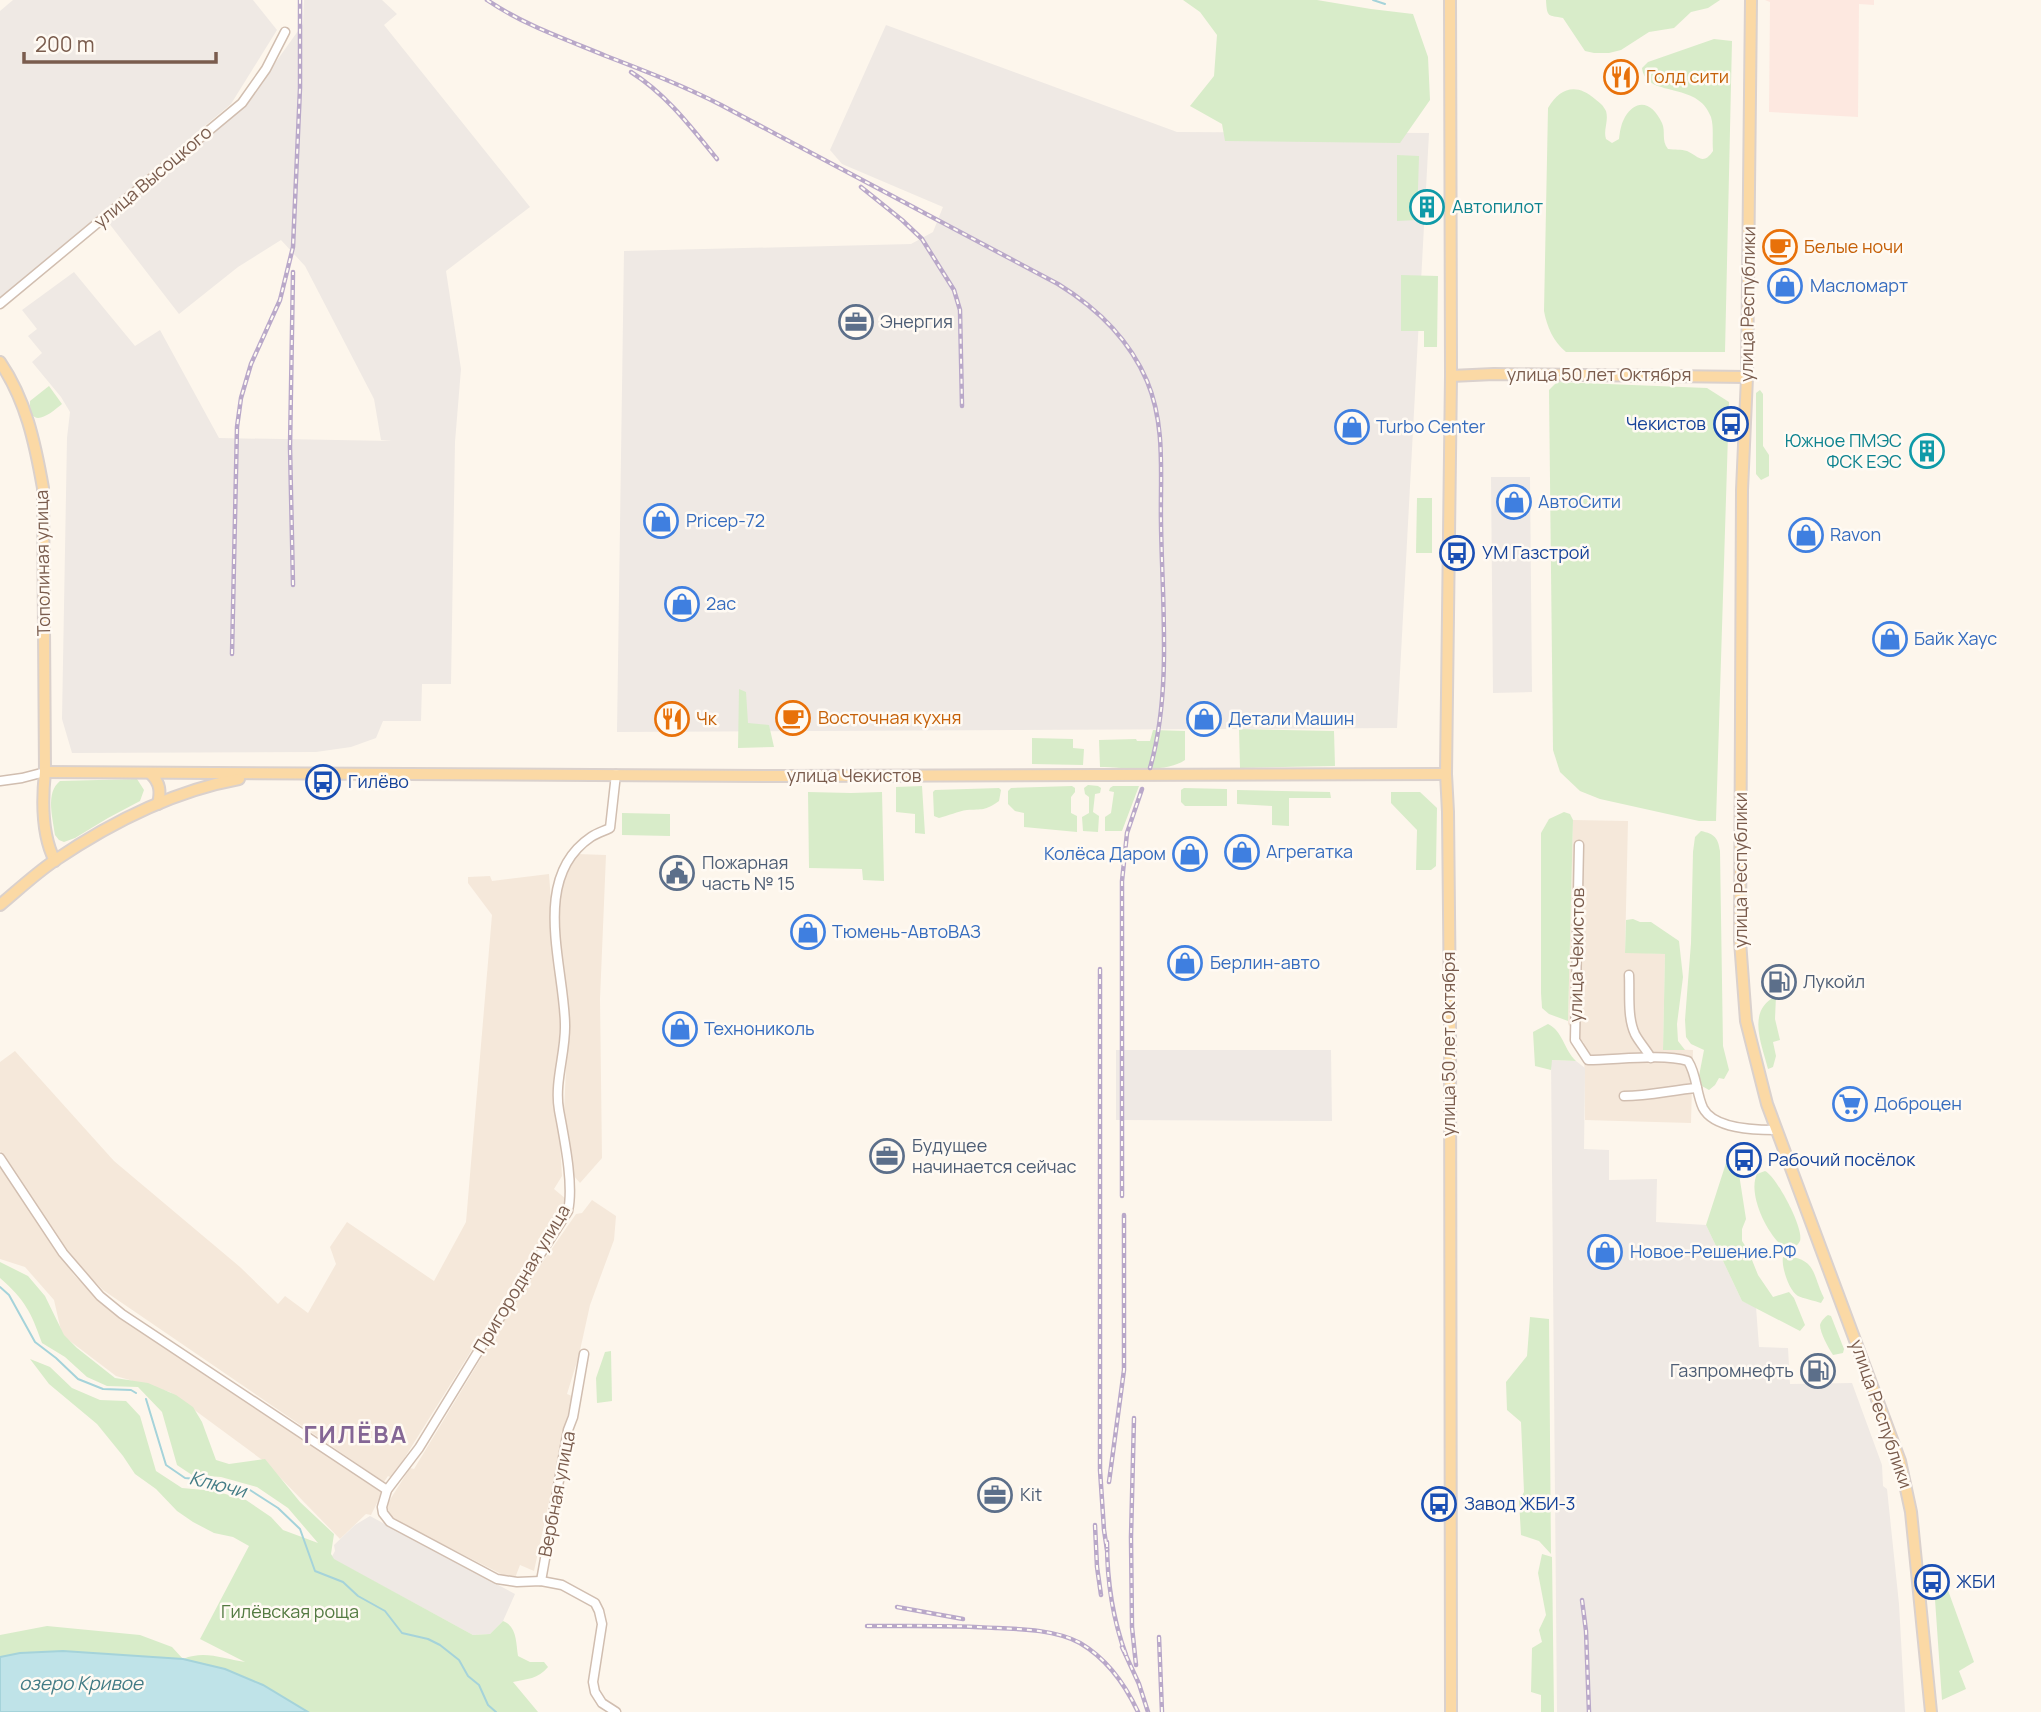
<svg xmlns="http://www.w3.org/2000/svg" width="2041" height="1712" font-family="Manrope,sans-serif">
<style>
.residential{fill:#f5e8da}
.commercial{fill:#fde8e0}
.industrial{fill:#efe9e4}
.green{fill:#d8ecc9}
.water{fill:#bfe3e8;stroke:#a5d3da;stroke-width:2}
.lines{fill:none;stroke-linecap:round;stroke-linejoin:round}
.stream{stroke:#a5d3da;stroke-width:2}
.minor-casing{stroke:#d1beb0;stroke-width:11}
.major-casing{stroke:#dad1cd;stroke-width:14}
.minor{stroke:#fff;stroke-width:8}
.major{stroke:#fbd9a5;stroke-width:10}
.rail-casing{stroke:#b9a8c9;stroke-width:4.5}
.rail{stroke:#fffaf3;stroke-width:2;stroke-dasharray:5;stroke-linecap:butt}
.labels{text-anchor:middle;stroke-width:5;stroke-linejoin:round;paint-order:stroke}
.food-label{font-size:18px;fill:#c56008;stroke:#fffaf3;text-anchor:start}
.street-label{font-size:18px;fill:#7a5c4d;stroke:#fffaf3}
.culture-label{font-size:18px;fill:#0d838f;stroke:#fffaf3;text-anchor:start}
.shop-label{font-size:18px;fill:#366cbe;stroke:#fffaf3;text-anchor:start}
.service-label{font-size:18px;fill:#4e5e75;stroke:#fffaf3;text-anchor:start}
.transit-label{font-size:18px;fill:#164399;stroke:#fffaf3;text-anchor:start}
.park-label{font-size:18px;fill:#537a41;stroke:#fffaf3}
.water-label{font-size:19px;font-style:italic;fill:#437c86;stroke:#fffaf3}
.district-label{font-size:24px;font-weight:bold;letter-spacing:2px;fill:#846695;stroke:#fffaf3}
</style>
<rect width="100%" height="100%" fill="#fdf6ec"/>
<g class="residential">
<polygon points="1573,820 1628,821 1625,952 1665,954 1663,1049 1693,1050 1691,1123 1585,1120 1584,1043 1568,1024"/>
<polygon points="577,854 606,855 600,999 602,1158 580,1183 569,1170 569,1136 564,1111 568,1026 555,907 568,868"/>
<polygon points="549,874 560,1025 554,1109 559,1127 562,1176 554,1189 566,1199 392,1478 388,1476 384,1482 103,1290 82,1269 62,1245 0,1151 0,1062 15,1051 114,1161 240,1267 278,1304 285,1296 308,1313 336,1264 330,1247 347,1222 434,1281 466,1222 492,915 468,883 468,877 490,876 492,881"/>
<polygon points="0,1166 74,1275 100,1301 382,1493 371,1515 366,1514 340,1539 265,1462 170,1392 116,1376 62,1335 54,1300 25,1267 0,1259"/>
<polygon points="592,1200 616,1216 614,1240 590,1305 579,1355 567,1394 572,1396 534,1571 520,1565 515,1578 509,1578 393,1519 386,1506 410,1468 414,1469 483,1355 494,1332 576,1214 582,1213"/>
</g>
<polygon class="commercial" points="1765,0 1874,0 1874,5 1859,4 1858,117 1769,112 1770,2"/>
<g class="industrial">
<polygon points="13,0 253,0 277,30 231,104 0,298 0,11"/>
<polygon points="304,0 382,0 397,14 384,25 530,207 446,271 461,369 455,442 451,684 422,684 421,721 383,721 376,738 351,747 316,752 72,753 62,719 67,438 70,412 61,397 32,362 42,353 28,336 37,329 22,310 74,272 135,346 160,330 219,438 392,441 381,440 374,399 305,266 281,240 238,267 179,314 108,222 243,108 303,24"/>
<polygon points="886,25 1177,132 1429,133 1397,728 617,732 624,251 911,244 933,232 943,207 842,164 830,150"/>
<polygon points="1491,477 1530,477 1532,692 1493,693"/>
<polygon points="1116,1050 1331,1050 1332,1121 1116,1120"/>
<polygon points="1551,1060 1576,1061 1585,1068 1584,1149 1609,1150 1609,1180 1657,1179 1656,1222 1706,1225 1742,1301 1756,1307 1759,1347 1788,1348 1790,1384 1852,1383 1882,1465 1883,1486 1887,1489 1899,1604 1905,1712 1557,1712"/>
<polygon points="370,1516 515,1594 503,1621 490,1634 473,1635 331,1558 335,1551 334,1545 355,1525"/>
</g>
<g class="green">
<polygon points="1183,0 1317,0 1371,9 1413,14 1428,57 1430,100 1400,143 1225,141 1222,124 1190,106 1214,76 1217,35 1200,12"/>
<path d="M1546 0H1720L1708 8 1691 12 1674 28 1649 32 1621 50 1609 53H1594L1585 51 1563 18C1548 15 1547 18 1546 0Z"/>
<path d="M1714 39 1732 41 1725 352H1566C1553 341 1547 327 1544 311L1548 108C1560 87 1577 83 1595 99 1600 103 1603 105 1606 111 1609 121 1603 130 1606 139L1612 143 1619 139C1620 131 1621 124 1625 117 1637 97 1653 103 1662 123 1666 132 1661 140 1668 149 1675 150 1681 149 1687 151 1698 156 1703 166 1713 151 1712 140 1714 127 1711 117 1698 80 1646 99 1642 68L1648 62Z"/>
<polygon points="1397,155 1419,156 1417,220 1397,221"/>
<polygon points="1401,275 1438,276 1437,347 1424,347 1424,331 1401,331"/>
<polygon points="1557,382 1707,388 1729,402 1716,821 1699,821 1600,799 1580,791 1560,772 1553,750 1549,390"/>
<path d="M49 386 62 404C50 414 29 431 30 401Z"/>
<polygon points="1760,390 1763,394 1763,446 1769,455 1769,476 1761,480 1756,474 1756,393"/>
<polygon points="1417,498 1432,498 1432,553 1416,553"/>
<polygon points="739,689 746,692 748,723 769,725 774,747 738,748"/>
<polygon points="1239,729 1334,731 1335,766 1240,768"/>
<path d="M1153 730 1185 731V760C1165 774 1123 767 1100 767L1099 740 1136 739 1137 741H1150Z"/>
<polygon points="1032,738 1073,739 1073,748 1084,749 1083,765 1032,764"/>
<path d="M137 779 144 790 140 801 108 818 75 838 64 842 59 840 55 835C53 818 45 793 60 781Z"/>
<polygon points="1088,785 1098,786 1101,788 1100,793 1095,794 1093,812 1099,816 1098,832 1083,831 1082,817 1089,813 1089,797 1085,794 1084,788"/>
<polygon points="922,786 925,834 915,833 915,814 896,812 896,787"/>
<polygon points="1072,786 1075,788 1075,792 1071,797 1071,813 1077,816 1077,832 1024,827 1024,813 1015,811 1008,804 1008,791 1011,788"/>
<polygon points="1113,786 1139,786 1122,831 1105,831 1105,817 1111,813 1114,792 1109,791 1110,788"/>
<path d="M999 788 1001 790 999 801C985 811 982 809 967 810 958 811 948 816 939 818L934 816 933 792 935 790Z"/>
<polygon points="1184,788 1227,789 1227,806 1185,806 1181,802 1181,790"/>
<polygon points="1237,790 1330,792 1331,798 1289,798 1289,826 1272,825 1272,806 1237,804"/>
<polygon points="808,792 851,793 882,792 884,881 863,880 862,869 809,868"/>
<polygon points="1391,792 1420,792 1437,808 1436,866 1431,870 1416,870 1417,830 1391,803"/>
<polygon points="1564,812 1570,814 1573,820 1568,1021 1549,1014 1542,1008 1541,993 1541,833 1549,819"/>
<polygon points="622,813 670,814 670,836 622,835"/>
<path d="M1701 831C1715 834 1718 838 1720 851L1723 1046 1729 1070 1724 1079 1719 1078 1715 1085 1709 1090 1702 1086 1699 1076 1704 1050 1691 1044 1686 1037 1685 1020 1691 943 1693 852 1695 837Z"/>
<polygon points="1633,919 1640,922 1651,922 1679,941 1683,977 1677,1024 1678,1041 1685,1050 1663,1050 1665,954 1625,953 1626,920"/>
<path d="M1776 996 1775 1019 1780 1040 1773 1042 1776 1056 1773 1067 1768 1069C1762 1044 1746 1011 1776 996Z"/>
<path d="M1548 1024C1563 1031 1564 1050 1576 1061L1552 1060 1551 1070 1535 1066 1533 1032Z"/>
<polygon points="1733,1157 1737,1161 1746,1219 1742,1229 1742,1241 1748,1250 1758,1275 1773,1297 1789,1292 1794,1298 1805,1325 1800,1331 1742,1301 1706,1225 1727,1160"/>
<path d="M1765 1171C1776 1176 1804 1228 1800 1241 1797 1247 1792 1248 1786 1249 1768 1237 1747 1194 1757 1174Z"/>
<path d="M1787 1256C1817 1260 1812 1274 1824 1298L1821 1303C1815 1301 1802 1298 1798 1296 1789 1291 1781 1266 1783 1257Z"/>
<path d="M0 1262 28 1276 45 1296 64 1335 77 1348 115 1378 148 1383 176 1395 193 1407 202 1422 216 1460 229 1464 265 1459 300 1502 334 1534 331 1554 334 1559 473 1635 490 1634 503 1621C517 1626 516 1643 518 1656L530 1662H544L548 1667C538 1679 527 1679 513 1682L538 1712H308L263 1685 225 1669 183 1659 63 1651 20 1653 0 1657V1635L47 1626 140 1635 172 1647 183 1659C205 1650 223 1659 245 1662L200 1639 249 1546 233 1537 214 1533 193 1522 177 1511 156 1489 135 1474 123 1456 97 1424 49 1384 30 1359 50 1367 72 1388 100 1400 126 1401 140 1416 156 1471 182 1488 215 1491 246 1500 271 1517 283 1530 318 1543 288 1508 257 1487 221 1477 192 1475 177 1465 162 1412 138 1387 107 1386 87 1377 65 1357 42 1343C31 1312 25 1300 0 1278Z"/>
<path d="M1828 1315 1831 1316 1844 1349 1843 1353 1833 1355C1829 1349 1820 1333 1820 1325 1821 1321 1825 1317 1828 1315Z"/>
<polygon points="1530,1317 1549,1319 1551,1554 1539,1541 1521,1535 1519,1501 1524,1492 1521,1422 1507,1410 1506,1382 1527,1356"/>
<polygon points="611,1351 612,1401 597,1403 596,1378 605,1352"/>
<polygon points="1542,1554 1552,1557 1554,1712 1541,1712 1541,1695 1531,1692 1532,1648 1542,1642 1539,1630 1546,1615 1538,1573"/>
<polygon points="1933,1571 1941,1571 1974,1662 1959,1671 1966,1689 1942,1700"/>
</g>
<polygon class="water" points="63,1651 183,1659 225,1669 263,1685 308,1712 0,1712 0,1657 20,1653"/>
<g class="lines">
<g class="stream">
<polyline points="1373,0 1385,4"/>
<polyline points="0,1287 9,1295 35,1342 56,1358 78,1379 103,1389 131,1390 136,1393"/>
<polyline points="146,1399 166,1465 185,1478 217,1481 250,1490 278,1508 300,1529 315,1571 343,1582 358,1596 385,1611 402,1633 428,1639 440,1645 459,1660 468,1676 479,1685 488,1705 496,1712"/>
</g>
<g class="minor-casing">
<g id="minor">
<polyline points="0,304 242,103 266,69 285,32"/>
<path d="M616 774 610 828C604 831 597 833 591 837 530 878 564 965 565 1024 566 1052 554 1082 559 1110 564 1138 574 1184 568 1211L476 1355 419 1448 387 1490 382 1507 383 1513 390 1522 497 1579 517 1582 541 1581 562 1585 595 1603 599 1611 602 1624 593 1682 595 1692 602 1703 616 1712"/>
<polyline points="0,781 22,778 45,772"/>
<path d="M1579 845 1575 1040 1588 1060C1617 1060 1662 1053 1688 1061 1697 1075 1696 1093 1703 1108 1714 1129 1755 1130 1775 1130"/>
<path d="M1629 975C1630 993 1627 1017 1635 1034 1639 1042 1646 1049 1651 1058"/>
<path d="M1624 1096C1649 1096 1672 1090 1697 1088"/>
<polyline points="0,1158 63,1253 100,1296 122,1314 387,1490"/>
<polyline points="541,1581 568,1430 573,1417 584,1354"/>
</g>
</g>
<g class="major-casing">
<g id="major">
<polyline points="1450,0 1451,376 1446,774 1448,812 1450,1013 1451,1712"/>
<polyline points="1751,0 1747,377 1742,490 1740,941 1746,1021 1767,1104 1900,1461 1911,1512 1931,1712"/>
<path d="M0 362C26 400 35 443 43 488L45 772C42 800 42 836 55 861"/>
<polyline points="1451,376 1494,374 1747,377"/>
<polyline points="45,772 782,776 1446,774"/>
<path d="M151 774C160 783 161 791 158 804"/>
<path d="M0 905C18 890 35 874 54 861 110 823 173 791 239 779"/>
</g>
</g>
<use href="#minor" class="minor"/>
<use href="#major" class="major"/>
<g class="rail-casing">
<g id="rail">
<path d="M487 0C524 25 565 39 606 56 645 71 684 86 721 105L1058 284C1097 308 1129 339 1147 381 1166 426 1160 476 1161 523 1162 602 1172 692 1150 768"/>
<path d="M631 72C666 94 691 127 717 159"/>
<polyline points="861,187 902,220 922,239 954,290 960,310 962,406"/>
<polyline points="293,585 290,447 293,272"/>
<polyline points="232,654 237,427 241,398 251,364 280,300 293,247 300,88 300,0"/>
<polyline points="1100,969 1100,1470 1104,1530 1107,1550"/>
<polyline points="1122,1196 1122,881 1127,833 1142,789"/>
<polyline points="1134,1418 1131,1537 1132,1627 1136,1665"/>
<polyline points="1109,1482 1124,1370 1124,1215"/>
<polyline points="1095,1525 1097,1567 1101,1595"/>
<path d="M1107 1542C1107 1582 1112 1617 1126 1655"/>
<polyline points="1582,1600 1586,1631 1589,1712"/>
<polyline points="897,1607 963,1619"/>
<path d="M867 1626C910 1626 953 1625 996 1628 1023 1629 1056 1630 1080 1643 1107 1659 1125 1684 1138 1712"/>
<polyline points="1159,1637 1162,1712"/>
<polyline points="1122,1647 1139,1684 1148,1712"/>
</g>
</g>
<use href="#rail" class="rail"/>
</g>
<defs>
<g id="restaurant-ring" transform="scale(1.75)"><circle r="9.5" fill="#fffaf3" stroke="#e8710a" stroke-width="1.5"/><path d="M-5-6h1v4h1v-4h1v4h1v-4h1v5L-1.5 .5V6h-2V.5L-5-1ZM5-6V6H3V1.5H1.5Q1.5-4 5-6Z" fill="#e8710a"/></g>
<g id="building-ring" transform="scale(1.75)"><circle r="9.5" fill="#fffaf3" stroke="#0f9aa8" stroke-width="1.5"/><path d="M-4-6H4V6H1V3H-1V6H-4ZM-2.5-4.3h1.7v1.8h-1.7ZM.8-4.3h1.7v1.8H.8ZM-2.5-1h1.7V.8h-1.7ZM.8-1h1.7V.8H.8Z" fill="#0f9aa8"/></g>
<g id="cafe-ring" transform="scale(1.75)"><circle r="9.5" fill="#fffaf3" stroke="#e8710a" stroke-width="1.5"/><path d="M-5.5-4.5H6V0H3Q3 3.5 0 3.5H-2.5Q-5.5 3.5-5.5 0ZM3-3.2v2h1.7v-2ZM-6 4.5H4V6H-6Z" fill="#e8710a"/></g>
<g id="shop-ring" transform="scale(1.75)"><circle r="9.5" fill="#fffaf3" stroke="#3f7fe0" stroke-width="1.5"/><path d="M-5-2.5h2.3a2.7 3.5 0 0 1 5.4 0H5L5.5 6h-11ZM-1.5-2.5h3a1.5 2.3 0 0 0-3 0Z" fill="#3f7fe0"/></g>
<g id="office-ring" transform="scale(1.75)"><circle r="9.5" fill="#fffaf3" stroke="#5c6f8a" stroke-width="1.5"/><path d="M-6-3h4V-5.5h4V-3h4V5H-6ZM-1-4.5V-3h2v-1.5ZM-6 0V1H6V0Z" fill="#5c6f8a"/></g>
<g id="bus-ring" transform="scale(1.75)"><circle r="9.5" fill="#fffaf3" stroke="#1a4fb4" stroke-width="1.5"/><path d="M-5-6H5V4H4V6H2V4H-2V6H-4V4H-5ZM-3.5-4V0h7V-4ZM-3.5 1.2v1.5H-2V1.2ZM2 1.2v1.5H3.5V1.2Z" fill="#1a4fb4"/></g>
<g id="civic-ring" transform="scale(1.75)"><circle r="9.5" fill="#fffaf3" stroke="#5c6f8a" stroke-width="1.5"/><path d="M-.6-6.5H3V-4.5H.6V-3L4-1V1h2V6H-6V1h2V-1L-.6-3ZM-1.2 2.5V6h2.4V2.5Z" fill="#5c6f8a"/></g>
<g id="fuel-ring" transform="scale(1.75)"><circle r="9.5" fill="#fffaf3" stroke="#5c6f8a" stroke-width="1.5"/><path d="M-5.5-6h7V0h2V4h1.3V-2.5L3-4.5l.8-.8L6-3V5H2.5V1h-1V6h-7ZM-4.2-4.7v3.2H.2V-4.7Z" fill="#5c6f8a"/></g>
<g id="supermarket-ring" transform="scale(1.75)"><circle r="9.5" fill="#fffaf3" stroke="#3f7fe0" stroke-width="1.5"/><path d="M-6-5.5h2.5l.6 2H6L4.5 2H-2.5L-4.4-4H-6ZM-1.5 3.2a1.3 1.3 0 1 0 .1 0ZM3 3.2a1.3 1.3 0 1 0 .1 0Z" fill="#3f7fe0"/></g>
</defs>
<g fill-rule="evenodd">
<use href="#restaurant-ring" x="1621" y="77"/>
<use href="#building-ring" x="1427" y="207"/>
<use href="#cafe-ring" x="1780" y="247"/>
<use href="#shop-ring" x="1785" y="286"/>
<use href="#office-ring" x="856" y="322"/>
<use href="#bus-ring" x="1731" y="424"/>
<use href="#shop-ring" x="1352" y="427"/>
<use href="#building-ring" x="1927" y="451"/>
<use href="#shop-ring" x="1514" y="502"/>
<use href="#shop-ring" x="661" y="521"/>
<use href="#shop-ring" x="1806" y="535"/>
<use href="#bus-ring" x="1457" y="553"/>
<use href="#shop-ring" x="682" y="604"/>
<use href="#shop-ring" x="1890" y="639"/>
<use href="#cafe-ring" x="793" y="718"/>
<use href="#restaurant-ring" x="672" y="719"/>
<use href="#shop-ring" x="1204" y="719"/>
<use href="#bus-ring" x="323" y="782"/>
<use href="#shop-ring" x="1242" y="852"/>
<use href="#shop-ring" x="1190" y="854"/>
<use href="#civic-ring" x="677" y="873"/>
<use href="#shop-ring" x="808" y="932"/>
<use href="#shop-ring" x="1185" y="963"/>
<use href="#fuel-ring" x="1779" y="982"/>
<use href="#shop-ring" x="680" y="1029"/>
<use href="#supermarket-ring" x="1850" y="1104"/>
<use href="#office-ring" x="887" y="1156"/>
<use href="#bus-ring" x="1744" y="1160"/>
<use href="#shop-ring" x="1605" y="1252"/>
<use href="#fuel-ring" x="1818" y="1371"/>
<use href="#office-ring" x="995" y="1495"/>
<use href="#bus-ring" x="1439" y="1504"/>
<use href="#bus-ring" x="1932" y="1582"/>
</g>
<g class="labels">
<g class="food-label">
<text x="1646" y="83">Голд сити</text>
<text x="1804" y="253">Белые ночи</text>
<text x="818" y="724">Восточная кухня</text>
<text x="696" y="725">Чк</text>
</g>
<g class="street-label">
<text transform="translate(153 177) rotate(-40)" y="6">улица Высоцкого</text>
<text transform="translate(1748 304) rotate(-89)" y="6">улица Республики</text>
<text x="1599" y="381">улица 50 лет Октября</text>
<text transform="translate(43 563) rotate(-91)" y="6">Тополиная улица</text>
<text x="854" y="782">улица Чекистов</text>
<text transform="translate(1741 870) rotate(-90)" y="6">улица Республики</text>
<text transform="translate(1577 955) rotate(-89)" y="6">улица Чекистов</text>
<text transform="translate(1449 1044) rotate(-90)" y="6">улица 50 лет Октября</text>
<text transform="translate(522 1279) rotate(-59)" y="6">Пригородная улица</text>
<text transform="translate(1881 1414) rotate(71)" y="6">улица Республики</text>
<text transform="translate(557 1494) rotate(-79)" y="6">Вербная улица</text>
</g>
<g class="culture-label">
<text x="1452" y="213">Автопилот</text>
<text x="1902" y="447" text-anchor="end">Южное ПМЭС<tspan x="1902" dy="21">ФСК ЕЭС</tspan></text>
</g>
<g class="shop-label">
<text x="1810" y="292">Масломарт</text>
<text x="1376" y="433">Turbo Center</text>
<text x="1538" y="508">АвтоСити</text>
<text x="686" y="527">Pricep-72</text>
<text x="1830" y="541">Ravon</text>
<text x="706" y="610">2ас</text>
<text x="1914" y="645">Байк Хаус</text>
<text x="1228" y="725">Детали Машин</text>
<text x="1266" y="858">Агрегатка</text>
<text x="1166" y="860" text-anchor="end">Колёса Даром</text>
<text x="832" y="938">Тюмень-АвтоВАЗ</text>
<text x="1210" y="969">Берлин-авто</text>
<text x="704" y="1035">Технониколь</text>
<text x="1874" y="1110">Доброцен</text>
<text x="1630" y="1258">Новое-Решение.РФ</text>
</g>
<g class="service-label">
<text x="880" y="328">Энергия</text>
<text x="702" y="869">Пожарная<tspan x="702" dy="21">часть № 15</tspan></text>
<text x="1803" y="988">Лукойл</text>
<text x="912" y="1152">Будущее<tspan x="912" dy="21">начинается сейчас</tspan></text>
<text x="1794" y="1377" text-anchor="end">Газпромнефть</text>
<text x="1020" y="1501">Kit</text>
</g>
<g class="transit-label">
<text x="1706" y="430" text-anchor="end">Чекистов</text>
<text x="1482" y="559">УМ Газстрой</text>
<text x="348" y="788">Гилёво</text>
<text x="1768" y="1166">Рабочий посёлок</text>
<text x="1464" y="1510">Завод ЖБИ-3</text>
<text x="1956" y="1588">ЖБИ</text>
</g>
<g class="park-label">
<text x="290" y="1618">Гилёвская роща</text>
</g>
<g class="water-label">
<text transform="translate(218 1484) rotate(14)" y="7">Ключи</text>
<text x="81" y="1690">озеро Кривое</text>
</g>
<g class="district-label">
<text x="356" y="1443">ГИЛЁВА</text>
</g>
</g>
<path d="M24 52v10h192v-10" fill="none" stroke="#7a5c4d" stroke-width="3.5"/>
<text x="35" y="52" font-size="21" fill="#7a5c4d" stroke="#fffaf3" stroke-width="5" paint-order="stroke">200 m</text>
</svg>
